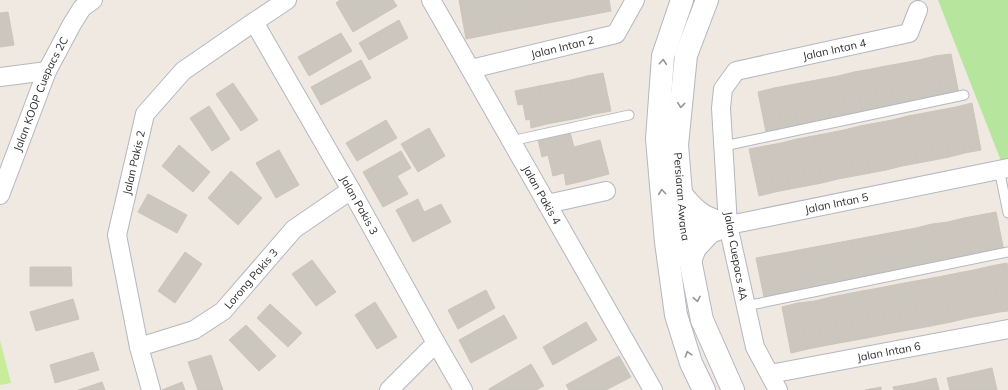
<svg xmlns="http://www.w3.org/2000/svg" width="1008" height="390" font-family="Mulish,sans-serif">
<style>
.green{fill:#b6e59e}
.pitch{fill:#c9ec9a}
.building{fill:#cbc7bf;stroke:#cbc5ba}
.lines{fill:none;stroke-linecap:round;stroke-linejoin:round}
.service-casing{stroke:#b4b7c1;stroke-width:11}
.minor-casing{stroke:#b4b7c1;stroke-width:20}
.tertiary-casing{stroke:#b4b7c1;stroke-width:24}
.service{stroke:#fff;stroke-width:9}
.minor{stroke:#fff;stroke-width:18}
.tertiary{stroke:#fff;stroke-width:22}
.oneway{stroke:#969696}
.labels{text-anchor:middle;stroke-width:4;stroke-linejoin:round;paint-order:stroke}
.street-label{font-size:11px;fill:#2e2e2e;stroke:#fff}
</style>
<rect width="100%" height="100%" fill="#efe9e1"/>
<polygon class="green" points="938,0 1008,0 1008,165 1003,166"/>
<polygon class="pitch" points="0,340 11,383 0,385"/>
<g class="building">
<polygon points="340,0 393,0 397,6 353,32 336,3"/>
<polygon points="459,0 495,0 501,32 466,39"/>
<polygon points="495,0 511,0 517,29 501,32"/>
<polygon points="511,0 528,0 533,26 517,29"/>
<polygon points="528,0 544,0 548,23 533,26"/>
<polygon points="544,0 560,0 564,20 548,23"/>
<polygon points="560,0 576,0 580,17 564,20"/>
<polygon points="576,0 609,0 611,11 580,17"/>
<polygon points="8,12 14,45 0,47 0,13"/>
<polygon points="399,20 408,38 369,60 359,43"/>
<polygon points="341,33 352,51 309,76 298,57"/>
<polygon points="951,54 959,94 943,97 935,56"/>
<polygon points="935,56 943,97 927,100 919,60"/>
<polygon points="361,60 371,78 321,105 311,87"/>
<polygon points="919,60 927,100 911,103 903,63"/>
<polygon points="903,63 911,103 895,106 886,66"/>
<polygon points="886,66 895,106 879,110 871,69"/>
<polygon points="871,69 879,110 863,113 854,72"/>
<polygon points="854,72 863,113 847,116 838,76"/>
<polygon points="603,73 611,111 595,114 587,76"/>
<polygon points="587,76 595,114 579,118 571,80"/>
<polygon points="838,76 847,116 830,119 822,79"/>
<polygon points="822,79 830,119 814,122 806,82"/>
<polygon points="571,80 579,118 563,121 555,83"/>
<polygon points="806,82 814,122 798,126 790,85"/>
<polygon points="233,83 258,120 241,131 216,94"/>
<polygon points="555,83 563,121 547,124 539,86"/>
<polygon points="790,85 798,126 782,129 774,88"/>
<polygon points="539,86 547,124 531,128 530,119 526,120 523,104 518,105 515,91"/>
<polygon points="774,88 782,129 766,132 758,92"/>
<polygon points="972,103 981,150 965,153 956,107"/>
<polygon points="209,106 230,139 212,151 190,118"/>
<polygon points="956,107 965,153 949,157 940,110"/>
<polygon points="940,110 949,157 934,160 924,113"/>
<polygon points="924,113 934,160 918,163 908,116"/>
<polygon points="908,116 918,163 902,166 892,120"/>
<polygon points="386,120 397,138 357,161 346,143"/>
<polygon points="892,120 902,166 886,170 876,123"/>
<polygon points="876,123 886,170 870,173 860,126"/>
<polygon points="860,126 870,173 854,176 844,130"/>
<polygon points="429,128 445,156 418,172 401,144"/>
<polygon points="844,130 854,176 838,179 829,133"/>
<polygon points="570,132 583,181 566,185 564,173 553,176 548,155 542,157 538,140"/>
<polygon points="829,133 838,179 822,183 813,136"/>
<polygon points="813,136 822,183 806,186 797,139"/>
<polygon points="797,139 806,186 790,189 781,143"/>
<polygon points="600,140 609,174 583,181 574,147"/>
<polygon points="781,143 790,189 775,192 765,146"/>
<polygon points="179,145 210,172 193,192 162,166"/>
<polygon points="765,146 775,192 759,196 749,149"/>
<polygon points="279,150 299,185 276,198 256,163"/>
<polygon points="401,151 411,168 397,176 408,194 383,207 363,172"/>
<polygon points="231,171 262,198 238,225 208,198"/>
<polygon points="148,194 187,215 177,233 138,212"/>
<polygon points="418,199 424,212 441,204 451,222 413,242 396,210"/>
<polygon points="996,212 1004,251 988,254 980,215"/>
<polygon points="980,215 988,254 972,257 964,218"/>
<polygon points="964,218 972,257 956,260 948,222"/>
<polygon points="948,222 956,260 940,263 932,224"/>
<polygon points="932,224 940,263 924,267 916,228"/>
<polygon points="916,228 924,267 908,270 900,231"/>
<polygon points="900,231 908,270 892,273 884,234"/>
<polygon points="884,234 892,273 876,276 868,237"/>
<polygon points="868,237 876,276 860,279 852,240"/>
<polygon points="852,240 860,279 844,282 836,243"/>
<polygon points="836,243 844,282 828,285 820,246"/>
<polygon points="820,246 828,285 812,288 804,249"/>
<polygon points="804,249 812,288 796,291 789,252"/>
<polygon points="185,252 202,264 175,303 158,291"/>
<polygon points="789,252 796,291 780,294 772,255"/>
<polygon points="772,255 780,294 764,297 756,258"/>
<polygon points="312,260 336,292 316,306 292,274"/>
<polygon points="1007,263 1008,271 1008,311 999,312 991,266"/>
<polygon points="991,266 999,312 984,315 974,270"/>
<polygon points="30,267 71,267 72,286 30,286"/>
<polygon points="974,270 984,315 968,318 958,273"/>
<polygon points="958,273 968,318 951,322 943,276"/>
<polygon points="943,276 951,322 936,325 927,279"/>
<polygon points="927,279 936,325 920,328 910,282"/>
<polygon points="910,282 920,328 903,331 894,285"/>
<polygon points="894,285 903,331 887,334 879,288"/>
<polygon points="879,288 887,334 872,337 862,291"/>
<polygon points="486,290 495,308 458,329 448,310"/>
<polygon points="862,291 872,337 856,340 846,294"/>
<polygon points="846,294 856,340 839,343 831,297"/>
<polygon points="831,297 839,343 823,346 815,301"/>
<polygon points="73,299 79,319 36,331 30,312"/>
<polygon points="815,301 823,346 808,349 798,303"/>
<polygon points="375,302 397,337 377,349 355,315"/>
<polygon points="798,303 808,349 791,353 782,307"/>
<polygon points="270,304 302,333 288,347 257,318"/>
<polygon points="504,315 517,338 471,363 459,340"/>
<polygon points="586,322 597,340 553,365 543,347"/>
<polygon points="246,325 276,356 259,371 229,340"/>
<polygon points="93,352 99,370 55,383 50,365"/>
<polygon points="211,355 223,390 198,390 188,362"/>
<polygon points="619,356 631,377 606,390 569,390 566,385"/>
<polygon points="531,364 544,386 536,390 489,390 489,389"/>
<polygon points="992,368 997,390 973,390 970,373"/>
<polygon points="970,373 973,390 950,390 947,378"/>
<polygon points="936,378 939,390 916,390 915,383"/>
<polygon points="102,382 105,390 78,390"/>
<polygon points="182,382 185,390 162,390"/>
<polygon points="915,383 916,390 894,390 893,387"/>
<polygon points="881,387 881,390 865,390"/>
</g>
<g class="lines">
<g class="service-casing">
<g id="service">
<polyline points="511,141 629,115"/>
<polyline points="724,146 964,95"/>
<polyline points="999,169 1008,213"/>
<polyline points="746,306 1008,252"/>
</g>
</g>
<g class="minor-casing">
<g id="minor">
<path id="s1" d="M431 0 653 390"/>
<path id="s2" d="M254 22 351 190 436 343 463 390"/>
<path id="s3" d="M471 69 616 34 635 0"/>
<polyline points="0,77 47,71"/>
<path id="s4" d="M0 195 47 71 72 24 82 8 93 0"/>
<polyline points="547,204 606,191"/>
<path id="s5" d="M672 230 728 225 744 222 1008 168"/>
<path id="s6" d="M139 347 194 330 223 311 294 229 351 190"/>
<path id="s7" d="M770 374 1008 329"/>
<path id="s8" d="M151 390 139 347 117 235 145 114 183 71 254 22 287 0"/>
<polyline points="389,390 436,343"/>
<path id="s9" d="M778 390 755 347 728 225 721 108 723 89 736 71 909 33 918 10"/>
</g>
</g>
<g class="tertiary-casing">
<g id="tertiary">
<polyline points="682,0 663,56 657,139 666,242 676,315 691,363 704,390"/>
<path id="s10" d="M707 0 686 55 677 145 684 229 702 320 733 390"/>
<path d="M681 194C697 214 704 218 728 225"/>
<polyline points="690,261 695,248 710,232 728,225"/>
</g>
</g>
<use href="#service" class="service"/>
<use href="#minor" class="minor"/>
<use href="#tertiary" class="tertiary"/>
</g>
<defs><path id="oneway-chevron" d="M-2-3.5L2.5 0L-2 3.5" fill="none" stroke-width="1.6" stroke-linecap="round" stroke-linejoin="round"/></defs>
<g class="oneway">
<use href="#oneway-chevron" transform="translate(663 62) rotate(-85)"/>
<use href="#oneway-chevron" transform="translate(681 105) rotate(96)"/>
<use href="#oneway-chevron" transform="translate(662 192) rotate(-95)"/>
<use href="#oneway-chevron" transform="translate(697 299) rotate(79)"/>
<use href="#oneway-chevron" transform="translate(688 354) rotate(-108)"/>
</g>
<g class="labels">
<g class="street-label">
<text dy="4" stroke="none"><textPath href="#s3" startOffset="94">Jalan Intan 2</textPath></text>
<text dy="4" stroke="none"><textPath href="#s9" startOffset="433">Jalan Intan 4</textPath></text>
<text dy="4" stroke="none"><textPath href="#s4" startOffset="109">Jalan KOOP Cuepacs 2C</textPath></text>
<text dy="4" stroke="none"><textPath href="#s8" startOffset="233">Jalan Pakis 2</textPath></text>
<text dy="4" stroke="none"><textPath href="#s1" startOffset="224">Jalan Pakis 4</textPath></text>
<text dy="4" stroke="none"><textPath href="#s10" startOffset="201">Persiaran Awana</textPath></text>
<text dy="4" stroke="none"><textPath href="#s5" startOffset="167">Jalan Intan 5</textPath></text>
<text dy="4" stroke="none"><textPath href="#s2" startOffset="211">Jalan Pakis 3</textPath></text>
<text transform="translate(736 256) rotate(80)" y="4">Jalan Cuepacs 4A</text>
<text dy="4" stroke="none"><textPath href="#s6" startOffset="135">Lorong Pakis 3</textPath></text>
<text dy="4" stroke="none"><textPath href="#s7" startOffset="121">Jalan Intan 6</textPath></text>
</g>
</g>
</svg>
